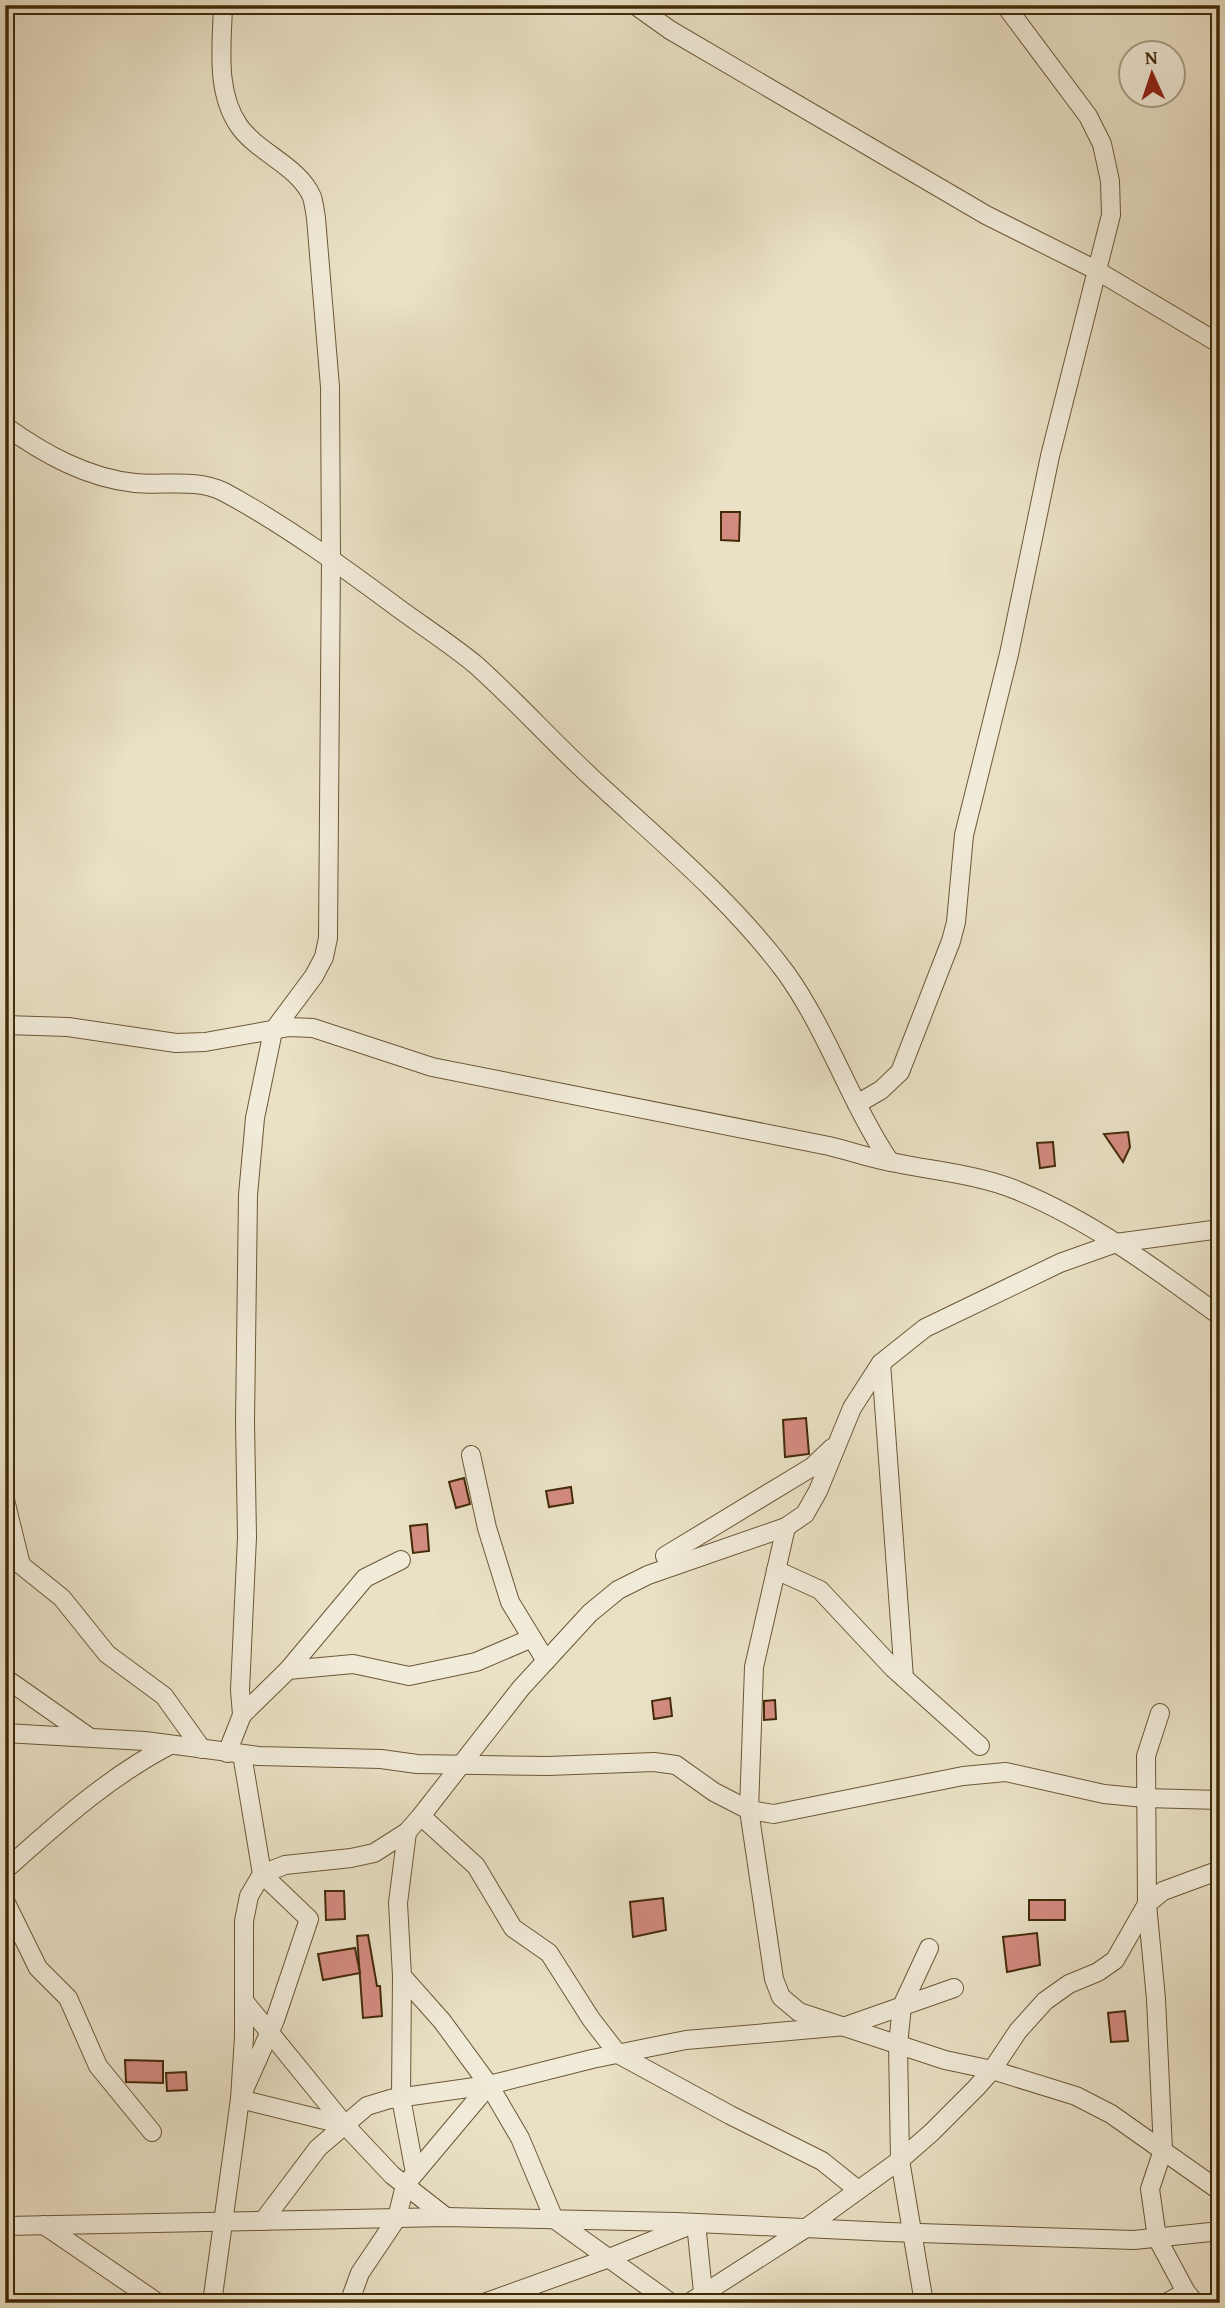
<svg xmlns="http://www.w3.org/2000/svg" width="1225" height="2308" font-family="'Gentium Book Plus',serif">
<style>
.building{fill:#d38b80;stroke:#422b07;stroke-width:2}
.lines{fill:none;stroke-linecap:round;stroke-linejoin:round}
.minor-casing{stroke:#6c5836;stroke-width:20}
.minor{stroke:#f1ebd9;stroke-width:18}
</style>
<rect width="100%" height="100%" fill="#e9e0c5"/>
<filter id="stains"><feTurbulence type="fractalNoise" baseFrequency=".00286" numOctaves="4"/><feColorMatrix values="0 0 0 0 .2 0 0 0 0 .09 0 0 0 0 .02 0 0 0 .5 -.17"/></filter>
<radialGradient id="worn" r=".72"><stop offset=".6" stop-color="#630" stop-opacity="0"/><stop offset="1" stop-color="#630" stop-opacity=".3"/></radialGradient>
<g class="building">
<polygon points="721,512 740,512 739,541 721,540"/>
<polygon points="1128,1132 1130,1147 1123,1162 1104,1134"/>
<polygon points="1053,1142 1055,1166 1040,1168 1037,1143"/>
<polygon points="806,1418 809,1454 785,1457 783,1420"/>
<polygon points="464,1478 470,1504 456,1508 449,1482"/>
<polygon points="571,1487 573,1503 549,1507 546,1491"/>
<polygon points="427,1524 429,1551 413,1553 410,1526"/>
<polygon points="670,1698 672,1716 654,1719 652,1701"/>
<polygon points="775,1700 776,1719 764,1720 764,1701"/>
<polygon points="325,1891 344,1891 345,1919 326,1920"/>
<polygon points="663,1898 666,1930 633,1937 630,1902"/>
<rect x="1029" y="1900" width="36" height="20"/>
<polygon points="1037,1933 1040,1965 1007,1972 1003,1937"/>
<polygon points="368,1935 377,1986 380,1986 382,2016 363,2018 357,1936"/>
<polygon points="355,1948 360,1973 323,1980 318,1954"/>
<polygon points="1125,2011 1128,2041 1111,2042 1108,2013"/>
<polygon points="125,2060 163,2061 163,2083 126,2082"/>
<polygon points="186,2072 187,2090 167,2091 166,2073"/>
</g>
<g class="lines">
<g class="minor-casing">
<g id="minor">
<path d="M223 5C222 45 215 91 239 126 258 153 299 166 312 197 314 204 315 212 316 218L330 387 331 559 328 938 324 957 314 976 273 1031 255 1118 248 1195 245 1422 247 1537 240 1690 242 1715 227 1753"/>
<polyline points="635,5 670,30 986,215 1096,270 1220,344"/>
<path d="M5 426C44 454 87 478 135 483 164 486 197 478 224 492 285 525 343 567 398 608 424 627 452 645 476 665 516 701 552 741 592 778 659 840 731 899 786 973 828 1032 850 1102 890 1162"/>
<path d="M5 1025 68 1027 176 1043 205 1042 289 1027 313 1028 432 1067 829 1146C850 1151 870 1158 891 1162 932 1171 977 1174 1016 1190 1090 1220 1156 1269 1220 1316"/>
<polyline points="857,1104 881,1090 900,1072 951,941 956,922 964,835 1009,654 1050,456 1111,215 1110,181 1102,144 1088,116 1005,5"/>
<polyline points="881,1363 904,1678"/>
<polyline points="471,1455 487,1528 510,1602 546,1661"/>
<polyline points="5,1500 21,1565 62,1598 107,1654 164,1696 202,1749"/>
<polyline points="786,1527 754,1667 749,1810 774,1979 781,1997 799,2012 945,2060 992,2070 1076,2096 1111,2114 1220,2191"/>
<polyline points="665,1556 812,1467 832,1448"/>
<polyline points="776,1570 820,1590 893,1668 980,1746"/>
<polyline points="288,1670 365,1578 401,1560"/>
<polyline points="5,1678 89,1737"/>
<polyline points="1160,1713 1146,1756 1147,1904 1156,1999 1163,2150 1150,2189 1157,2238 1186,2292 1195,2303"/>
<polyline points="242,1715 288,1670 353,1664 409,1676 476,1662 525,1641"/>
<polyline points="5,1733 145,1741 259,1756 381,1759 417,1764 548,1766 654,1762 676,1765 714,1792 749,1810 774,1814 963,1776 1006,1772 1104,1794 1145,1798 1220,1800"/>
<polyline points="242,1754 262,1874 309,1919 275,2020 240,2099 345,2125"/>
<polyline points="421,1816 476,1866 513,1928 549,1953 591,2019 618,2054 730,2115 822,2161 858,2190"/>
<polyline points="407,1832 398,1903 402,1976 442,2021 489,2085 520,2138 554,2219 671,2303"/>
<path d="M5 1870C57 1824 108 1777 170 1745"/>
<polyline points="5,1901 38,1968 68,1998 98,2066 152,2132"/>
<polyline points="402,1976 401,2098 415,2173"/>
<polyline points="244,2001 345,2125 392,2175 446,2217"/>
<polyline points="263,2221 318,2148 367,2106 390,2099 489,2085 592,2059 686,2040 846,2026 954,1988"/>
<polyline points="44,2225 158,2303"/>
<polyline points="5,2226 446,2217 676,2222 889,2232 1134,2240 1220,2231"/>
<polyline points="212,2303 240,2099 244,2037 244,1921 249,1896 262,1874 285,1865 351,1858 374,1853 407,1832 421,1816 521,1688 590,1613 618,1590 648,1575 786,1527 805,1514 818,1491 852,1408 881,1363 925,1328 1060,1263 1116,1243 1220,1229"/>
<polyline points="349,2303 360,2273 397,2218 405,2185 489,2085"/>
<polyline points="484,2303 609,2258 696,2223 703,2292 701,2300"/>
<polyline points="689,2303 806,2228 900,2160 931,2133 976,2088 992,2070 1018,2031 1045,2001 1069,1984 1098,1972 1115,1960 1147,1904 1163,1891 1220,1870"/>
<polyline points="924,2303 900,2160 898,2045 902,2006 929,1948"/>
<polyline points="1166,2303 1186,2292"/>
</g>
</g>
<use href="#minor" class="minor"/>
</g>
<rect width="1225" height="2308" fill="none" stroke="#e9e0c5" stroke-width="28"/>
<rect x="7" y="7" width="1211" height="2294" fill="none" stroke="#422b07" stroke-width="3.5"/>
<rect x="14" y="14" width="1197" height="2280" fill="none" stroke="#422b07" stroke-width="2"/>
<g transform="translate(1152 74) rotate(357)"><circle r="33" fill="#f1ebd9" stroke="#ab9e85" stroke-width="2"/>
<path d="M0-5L12 26L0 18L-12 26Z" fill="#8f2418"/>
<text y="-10" font-size="19" font-weight="bold" text-anchor="middle" fill="#422b07">N</text>
</g>
<rect width="100%" height="100%" filter="url(#stains)"/>
<rect width="100%" height="100%" fill="url(#worn)"/>
</svg>
